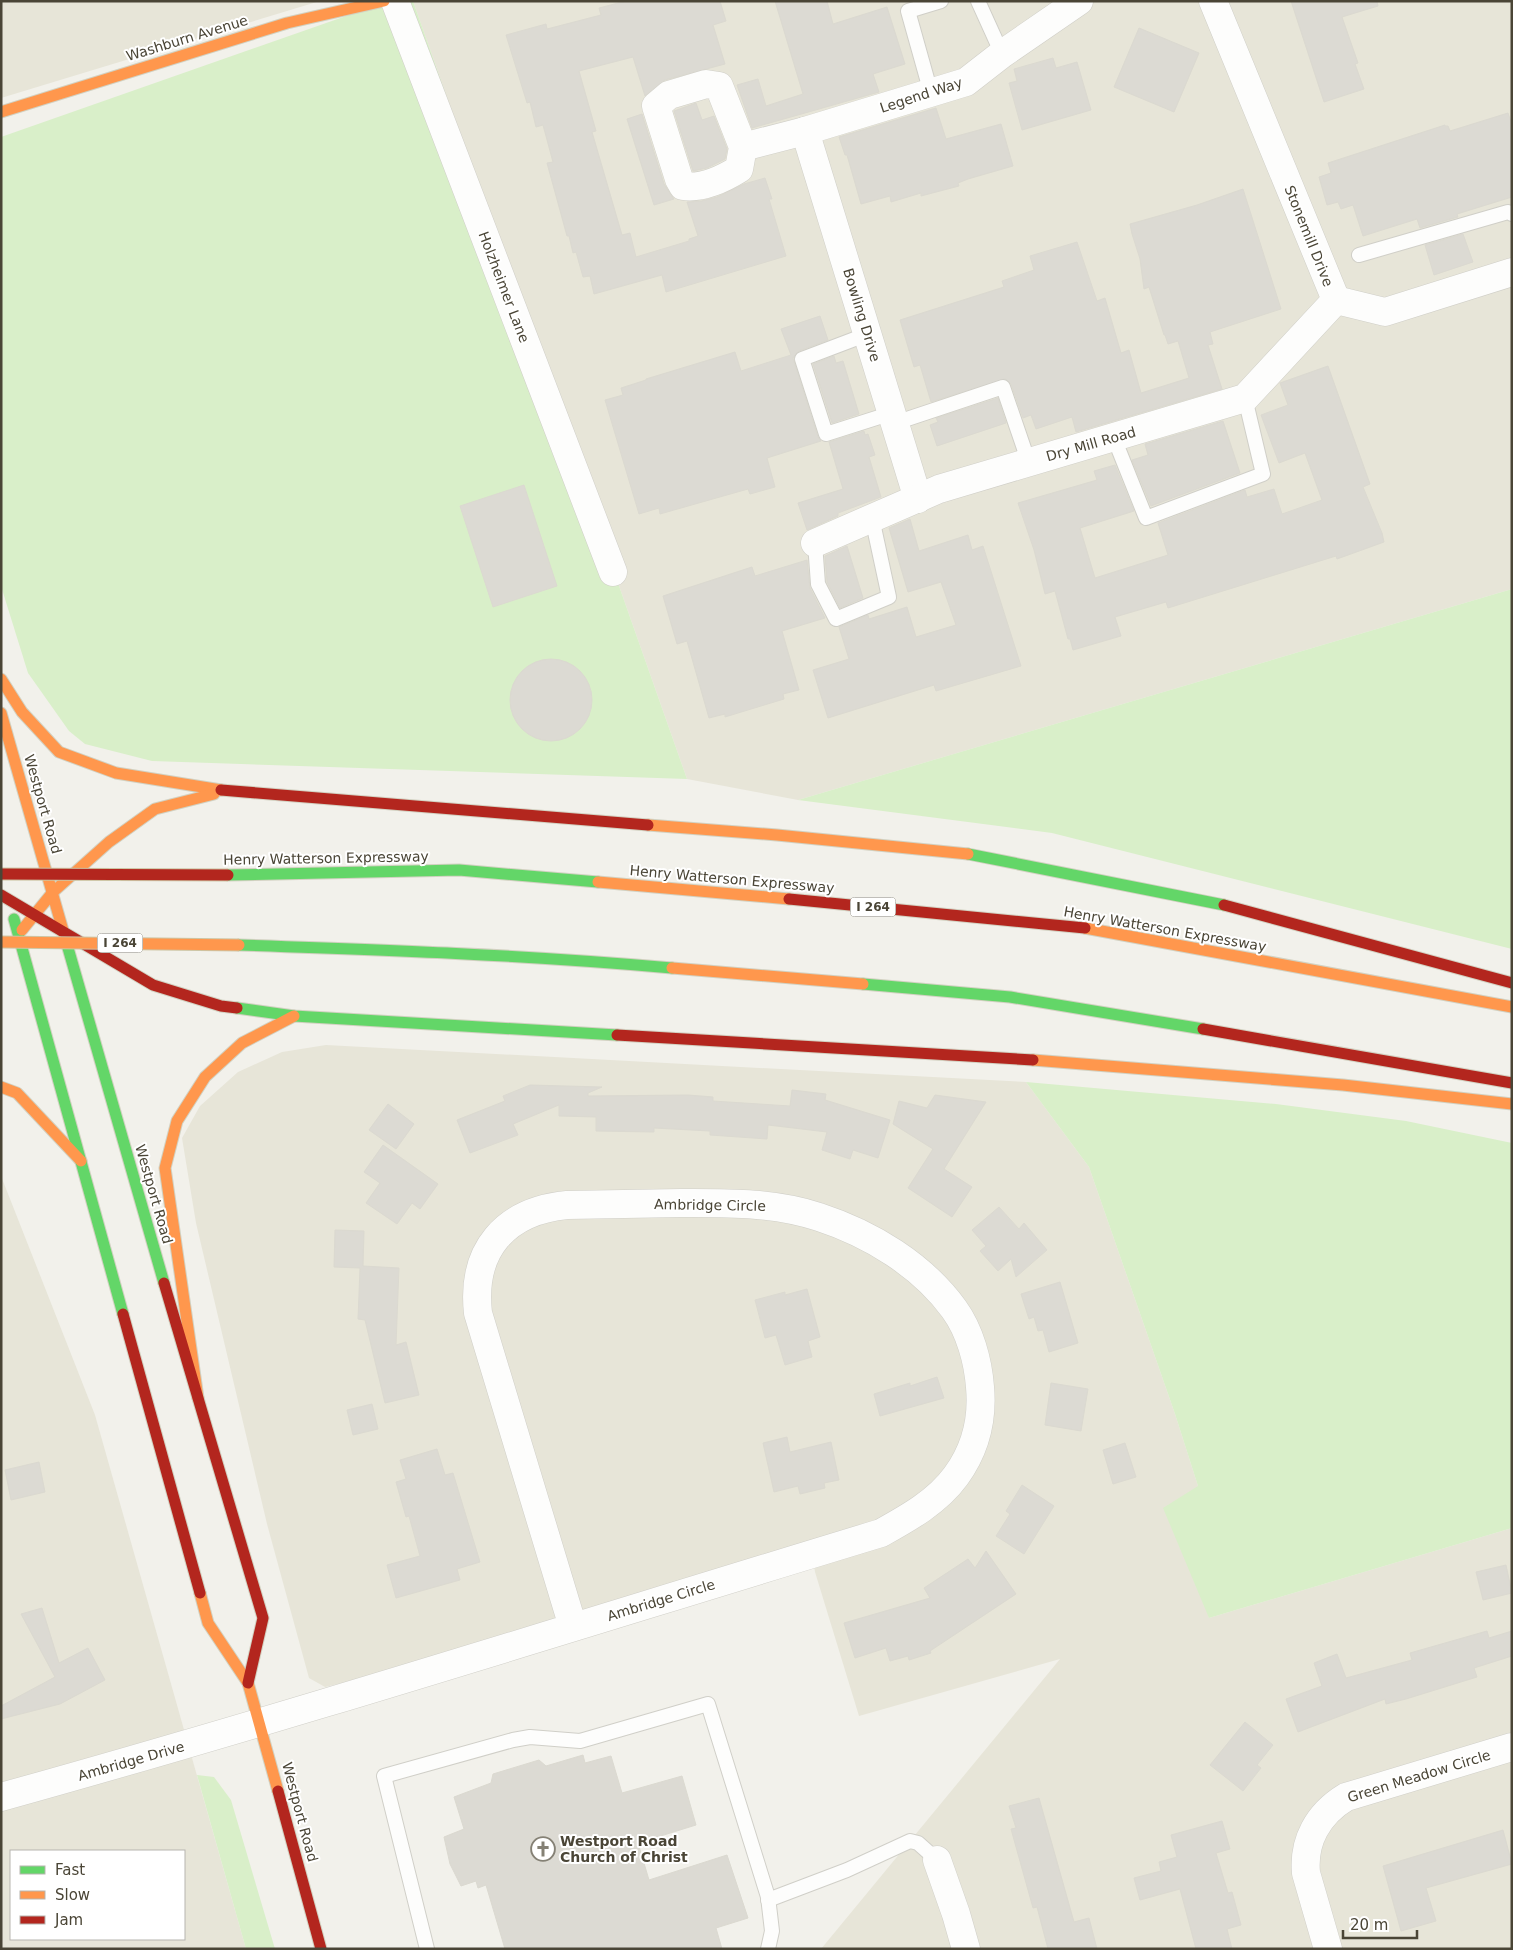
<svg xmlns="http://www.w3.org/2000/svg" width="1513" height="1950" font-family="'DejaVu Sans',sans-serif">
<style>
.residential{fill:#e7e5d8;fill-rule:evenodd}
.green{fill:#d9efc9}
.building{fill:#dcdad3;stroke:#dbd9d0}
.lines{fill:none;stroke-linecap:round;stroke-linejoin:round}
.lane-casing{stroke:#d0cfc8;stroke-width:16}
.street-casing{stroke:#d0cfc8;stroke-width:29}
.fast-casing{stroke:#d2d1c1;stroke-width:13}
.slow-casing{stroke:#d2d1c1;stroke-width:13}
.jam-casing{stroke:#d2d1c1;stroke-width:13}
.lane{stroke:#fdfdfc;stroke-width:14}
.street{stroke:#fdfdfc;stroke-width:28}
.fast{stroke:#63d668;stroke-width:11}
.slow{stroke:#ff974d;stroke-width:11}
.jam{stroke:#b3261e;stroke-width:11}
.slow-bridge-casing{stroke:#cdc5a4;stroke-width:13;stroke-linecap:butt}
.jam-bridge-casing{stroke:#cdc5a4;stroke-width:13;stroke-linecap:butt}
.slow-bridge{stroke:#ff974d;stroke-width:11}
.jam-bridge{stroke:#b3261e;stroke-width:11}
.labels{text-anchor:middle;stroke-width:4;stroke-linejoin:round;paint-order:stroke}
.shield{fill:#fff;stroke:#807d72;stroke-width:1}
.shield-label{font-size:12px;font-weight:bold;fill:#4a4536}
.street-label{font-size:14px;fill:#4a4536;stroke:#fff}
.poi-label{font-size:14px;font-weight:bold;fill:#4a4536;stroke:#fff;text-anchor:start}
</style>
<rect width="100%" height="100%" fill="#f2f1eb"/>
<g class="residential">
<polygon points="1,1 320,1 1,98"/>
<polygon points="413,1 1512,1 1512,589 798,800 687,779"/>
<polygon points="326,1045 1026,1082 1089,1167 1175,1414 1198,1486 1209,1618 1512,1528 1512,1949 821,1949 1060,1659 859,1716 815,1572 811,1544 363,1678 325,1687 309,1678 267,1524 196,1223 182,1138 200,1106 238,1072 282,1052"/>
<path d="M1 1176 95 1415 246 1949H1ZM11 1851H184V1939H11Z"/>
</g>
<g class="green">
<polygon points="389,1 413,1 687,779 152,761 85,744 69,731 28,673 1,586 1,137"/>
<polygon points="1512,589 1512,949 1052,833 798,800"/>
<polygon points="1026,1082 1276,1104 1406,1121 1512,1143 1512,1528 1209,1618 1163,1508 1198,1486 1175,1414 1089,1167"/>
<polygon points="197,1775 214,1777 231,1800 275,1949 246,1949"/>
</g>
<g class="building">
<polygon points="626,1 720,1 726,21 713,25 725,64 665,80 645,96 633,57 579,71 596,131 592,132 622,235 630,233 636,257 689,241 689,239 698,236 687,202 701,201 717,197 744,184 765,178 772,199 769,199 786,256 666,292 662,275 594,294 590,276 583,277 576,252 573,253 569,236 567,236 547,163 553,162 543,125 536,127 530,102 527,103 506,35 546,24 547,29 601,15 599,8"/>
<polygon points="775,1 827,1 833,24 887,7 905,64 873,74 879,92 752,128 737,85 758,79 766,106 803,94"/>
<polygon points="1291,1 1377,1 1378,6 1342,17 1358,63 1355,64 1364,89 1324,102"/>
<polygon points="1139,28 1199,53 1174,112 1114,87"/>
<polygon points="1053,58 1056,68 1077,62 1091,110 1022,130 1009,83 1017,81 1014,69"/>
<polygon points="696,103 702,120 714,116 727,149 725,159 707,168 693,171 674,111"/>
<polygon points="936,108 946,139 1001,124 1013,166 968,179 958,183 959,186 921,196 921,193 891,202 890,196 861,204 847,155 845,155 839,137"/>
<polygon points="1508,113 1512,125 1512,197 1457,214 1458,217 1420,228 1417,219 1363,236 1353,205 1341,209 1338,202 1327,205 1319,177 1331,173 1328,163 1445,125 1445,126 1448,126 1450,131"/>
<polygon points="642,114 664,184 674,199 654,205 627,119"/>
<polygon points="1243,189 1281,309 1210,332 1213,344 1208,345 1222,389 1076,432 1072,417 1036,429 1031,415 1023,418 1011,384 1005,379 931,402 920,365 914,367 900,320 1004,287 1002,281 1034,270 1030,256 1077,242 1097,301 1105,298 1121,353 1129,350 1141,393 1189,378 1178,341 1168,344 1165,335 1164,335 1149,287 1144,289 1140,259 1132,234 1130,224 1197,205"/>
<polygon points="1463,234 1473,262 1434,275 1425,245"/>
<polygon points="820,316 828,340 799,351 793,358 818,437 821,441 767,458 775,487 750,494 748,489 660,514 659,508 639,514 605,400 623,395 621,388 646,380 646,379 735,352 741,371 791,355 781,329"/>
<polygon points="834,356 836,363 843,361 859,414 832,423 813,364"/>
<polygon points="1328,366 1370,484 1363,487 1382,533 1384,542 1337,559 1336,556 1168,608 1166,602 1115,617 1121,636 1073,650 1070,639 1068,639 1055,591 1045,594 1034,550 1018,503 1097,480 1094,471 1115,465 1134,511 1080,528 1095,578 1168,555 1158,523 1245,490 1247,497 1274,489 1282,514 1322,500 1305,453 1279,463 1261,415 1288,405 1280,383"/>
<polygon points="998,398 1006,423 937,446 930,425 938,422 936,418"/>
<polygon points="1223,421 1240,473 1151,506 1132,460 1148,455 1145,444"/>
<polygon points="864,431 865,435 868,434 875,455 869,457 881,497 838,513 838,516 807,530 798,503 843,489 829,442"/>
<polygon points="524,485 557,586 493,607 460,506"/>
<polygon points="910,519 919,551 968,535 972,550 983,546 1021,666 936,691 934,685 828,718 813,670 849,659 839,627 868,615 869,619 907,607 916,637 956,625 941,582 908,592 889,528"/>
<polygon points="847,546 863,598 840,608 827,582 825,556"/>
<polygon points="807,560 810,588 825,618 782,631 799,690 783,694 784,699 725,717 725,714 709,718 687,641 677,644 663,596 752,567 755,576"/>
<circle cx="551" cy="700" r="41"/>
<polygon points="530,1085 602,1087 588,1093 588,1096 688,1095 713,1097 713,1101 790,1106 792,1090 826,1094 825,1100 890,1120 878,1158 853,1150 850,1159 822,1150 827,1132 768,1125 767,1139 710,1135 710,1131 654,1128 654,1132 596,1131 596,1117 559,1116 559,1105 513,1124 518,1135 470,1153 457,1120 505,1101 503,1096"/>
<polygon points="935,1095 986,1102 944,1169 972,1187 952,1217 908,1188 933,1149 893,1124 899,1101 927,1108"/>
<polygon points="388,1104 414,1124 396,1149 369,1130"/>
<polygon points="383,1145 438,1184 420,1209 412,1203 397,1224 366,1203 380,1183 364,1172"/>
<polygon points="999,1207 1019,1229 1024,1223 1047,1250 1016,1277 1011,1259 998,1271 980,1251 986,1246 972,1230"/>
<polygon points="335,1230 364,1231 363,1266 399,1268 396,1345 406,1342 419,1395 385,1403 365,1320 358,1319 360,1268 334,1267"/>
<polygon points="1060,1282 1078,1343 1049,1352 1043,1330 1038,1331 1034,1317 1029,1319 1021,1294"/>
<polygon points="807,1289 820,1337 808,1341 812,1357 785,1365 776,1335 765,1338 755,1300 785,1292 785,1295"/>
<polygon points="937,1377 944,1398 880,1416 874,1394 910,1383 910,1386"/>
<polygon points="1051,1383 1088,1389 1081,1431 1045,1425"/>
<polygon points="372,1404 378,1429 353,1435 347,1410"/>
<polygon points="787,1437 790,1452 831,1442 839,1480 824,1483 825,1488 800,1494 798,1486 774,1492 763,1443"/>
<polygon points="1125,1443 1136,1477 1113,1484 1103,1450"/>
<polygon points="437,1449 445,1475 453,1473 480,1562 457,1569 460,1580 396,1598 387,1565 420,1556 409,1516 406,1517 396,1482 406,1479 400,1460"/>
<polygon points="39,1462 45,1492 11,1500 5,1470"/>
<polygon points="1022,1485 1054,1506 1024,1554 996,1536 1010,1514 1006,1511"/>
<polygon points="986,1551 1016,1594 930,1651 931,1653 909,1660 908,1656 890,1661 886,1648 855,1658 844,1623 930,1598 924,1588 968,1559 975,1568"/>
<polygon points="1506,1565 1512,1593 1483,1600 1476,1572"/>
<polygon points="42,1608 59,1663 88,1648 105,1680 60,1704 1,1719 1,1706 55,1677 21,1614"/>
<polygon points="1487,1631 1489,1638 1512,1631 1512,1656 1474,1668 1477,1677 1406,1699 1386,1704 1385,1699 1298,1732 1286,1699 1322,1686 1314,1663 1337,1654 1346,1678 1412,1660 1410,1653"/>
<polygon points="1245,1722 1273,1745 1257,1765 1261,1768 1243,1791 1210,1765"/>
<polygon points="583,1755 585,1763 611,1756 622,1793 682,1776 696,1825 638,1843 649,1880 727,1855 748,1918 716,1928 722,1949 505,1949 486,1885 478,1888 476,1881 461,1886 450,1864 444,1837 464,1829 454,1797 491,1783 493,1774 539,1760 546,1766"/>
<polygon points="1039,1798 1074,1922 1089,1918 1097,1949 1048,1949 1037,1907 1033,1908 1011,1829 1016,1828 1009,1806"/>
<polygon points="1222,1821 1230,1849 1216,1853 1228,1893 1232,1892 1241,1925 1227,1929 1232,1949 1196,1949 1180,1889 1140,1900 1134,1878 1161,1871 1159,1862 1177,1857 1171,1835"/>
<polygon points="1503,1830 1512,1864 1426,1888 1436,1921 1401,1931 1383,1866"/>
</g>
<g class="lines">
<g class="lane-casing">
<g id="lane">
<polyline points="978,1 1002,54"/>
<polyline points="931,93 908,11 941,1"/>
<polyline points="1359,255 1508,212 1512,214"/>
<polyline points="868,334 802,359 826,434 892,413"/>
<polyline points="895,423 1003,387 1029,463"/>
<polyline points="1114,438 1146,518 1263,474 1245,398"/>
<polyline points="815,543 818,584 836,619 889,597 872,518"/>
<polyline points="768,1900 847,1870 910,1841 918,1843 937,1860"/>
<polyline points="427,1949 384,1776 513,1740 530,1737 580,1741 708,1704 768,1897 772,1931 768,1949"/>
</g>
</g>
<g class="street-casing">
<g id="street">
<polyline points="395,1 613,572"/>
<polyline points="1213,1 1336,300"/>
<path d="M706 84 719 86 743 147 739 169C723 179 703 189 683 186L679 179 656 106 669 95Z"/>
<polyline points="805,131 918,499"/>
<polyline points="743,147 805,131 966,82 1002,54 1079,1"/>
<polyline points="1336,300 1385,312 1512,272"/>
<polyline points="815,543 939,489 1245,398 1336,300"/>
<path d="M1 1797C296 1715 588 1622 881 1533 908 1518 937 1502 956 1476 975 1450 983 1420 980 1387 978 1361 970 1331 954 1309 922 1265 871 1234 819 1217 774 1202 727 1203 681 1203 643 1204 605 1204 567 1205 505 1211 471 1250 478 1313L573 1627"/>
<polyline points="937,1860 956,1914 966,1949"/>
<path d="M1328 1949 1306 1873C1303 1841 1318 1814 1346 1797L1512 1747"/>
</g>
</g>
<g class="fast-casing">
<g id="fast">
<polyline points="968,854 1224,905"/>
<polyline points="228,875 459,870 598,882"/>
<polyline points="14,919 123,1314"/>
<polyline points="66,941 164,1283"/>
<path d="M239 945C384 950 528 955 672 968"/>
<polyline points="863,984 1010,997 1203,1029"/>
<polyline points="237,1008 294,1016 617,1035"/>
</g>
</g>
<g class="slow-casing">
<g id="slow">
<polyline points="1,112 287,23 384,1"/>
<polyline points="1,679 22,712 59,752 116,773 221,790"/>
<polyline points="1,713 66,941"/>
<polyline points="648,825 777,835 968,854"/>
<polyline points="598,882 789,899"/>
<polyline points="1085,928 1512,1007"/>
<polyline points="22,930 53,892 109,842 155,809 214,794"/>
<polyline points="672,968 863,984"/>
<polyline points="1033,1060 1343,1085 1512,1104"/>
<polyline points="1,1087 17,1093 81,1161"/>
<polyline points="198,1398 165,1168 177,1121 205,1077 242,1043 294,1016"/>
<polyline points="200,1593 208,1623 248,1683 278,1791"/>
</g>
</g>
<g class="jam-casing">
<g id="jam">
<polyline points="221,790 648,825"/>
<polyline points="1,895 153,985 221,1006 237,1008"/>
<polyline points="789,899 1085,928"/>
<polyline points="1224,905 1512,983"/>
<polyline points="1203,1029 1512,1083"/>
<polyline points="617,1035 1033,1060"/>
<polyline points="164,1283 263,1618 248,1683"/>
<polyline points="123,1314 200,1593"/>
<polyline points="278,1791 321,1949"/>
</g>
</g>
<use href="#lane" class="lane"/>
<use href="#street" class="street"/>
<use href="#fast" class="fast"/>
<use href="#slow" class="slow"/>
<use href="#jam" class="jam"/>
<g class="slow-bridge-casing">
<polyline id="slow-bridge" points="1,942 239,945"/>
</g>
<g class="jam-bridge-casing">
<polyline id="jam-bridge" points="1,874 228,875"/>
</g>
<use href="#slow-bridge" class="slow-bridge"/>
<use href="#jam-bridge" class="jam-bridge"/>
</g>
<defs>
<g id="church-ring" transform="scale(1.25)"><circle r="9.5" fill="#fff" stroke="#858175" stroke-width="1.5"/><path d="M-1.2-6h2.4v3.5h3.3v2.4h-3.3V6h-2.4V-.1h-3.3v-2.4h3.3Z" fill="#858175"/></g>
</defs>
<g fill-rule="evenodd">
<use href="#church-ring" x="543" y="1849"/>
</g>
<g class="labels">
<g class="shield">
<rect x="850.5" y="897.5" width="45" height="19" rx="4"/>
<rect x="97.5" y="933.5" width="45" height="19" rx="4"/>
</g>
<g class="shield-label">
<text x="873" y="911">I 264</text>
<text x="120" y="947">I 264</text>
</g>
<g class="street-label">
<text transform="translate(187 38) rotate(-17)" y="5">Washburn Avenue</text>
<text transform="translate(921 95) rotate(-18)" y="5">Legend Way</text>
<text transform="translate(1309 236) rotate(68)" y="5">Stonemill Drive</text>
<text transform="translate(504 287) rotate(69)" y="5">Holzheimer Lane</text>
<text transform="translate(862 315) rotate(73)" y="5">Bowling Drive</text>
<text transform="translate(1091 444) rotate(-16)" y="5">Dry Mill Road</text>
<text transform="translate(43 804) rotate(74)" y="5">Westport Road</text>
<text transform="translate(326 858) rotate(-1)" y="5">Henry Watterson Expressway</text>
<text transform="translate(732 879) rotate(5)" y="5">Henry Watterson Expressway</text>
<text transform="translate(1165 929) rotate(10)" y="5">Henry Watterson Expressway</text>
<text transform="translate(154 1194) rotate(74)" y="5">Westport Road</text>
<text transform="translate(710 1205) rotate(1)" y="5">Ambridge Circle</text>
<text transform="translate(661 1600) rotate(-17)" y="5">Ambridge Circle</text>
<text transform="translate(131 1761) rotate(-16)" y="5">Ambridge Drive</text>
<text transform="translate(1419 1776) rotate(-17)" y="5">Green Meadow Circle</text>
<text transform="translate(300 1812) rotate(75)" y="5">Westport Road</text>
</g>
<g class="poi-label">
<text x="560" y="1846">Westport Road<tspan x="560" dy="16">Church of Christ</tspan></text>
</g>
</g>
<rect width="1513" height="1950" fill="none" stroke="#4a4536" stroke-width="5"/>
<rect x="10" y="1850" width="175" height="90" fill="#ffffff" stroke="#b7b5af"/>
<rect x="20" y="1866" width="25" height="8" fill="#63d668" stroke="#b7b5af"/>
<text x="55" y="1875" font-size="15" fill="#4a4536">Fast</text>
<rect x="20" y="1891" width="25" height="8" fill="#ff974d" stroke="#b7b5af"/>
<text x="55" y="1900" font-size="15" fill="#4a4536">Slow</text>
<rect x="20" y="1916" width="25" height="8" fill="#b3261e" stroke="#b7b5af"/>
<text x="55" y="1925" font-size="15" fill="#4a4536">Jam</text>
<path d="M1343 1930v8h74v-8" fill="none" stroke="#4a4536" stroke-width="2.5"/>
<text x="1350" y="1930" font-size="15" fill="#4a4536" stroke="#ffffff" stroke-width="4" paint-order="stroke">20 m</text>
</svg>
